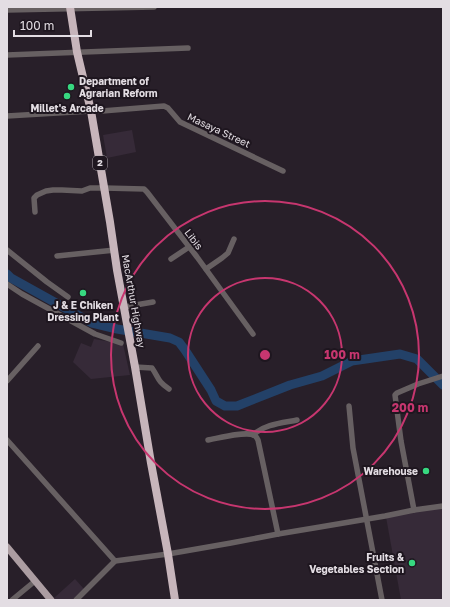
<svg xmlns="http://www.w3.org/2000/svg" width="450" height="607" font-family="'Golos Text',sans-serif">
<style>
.built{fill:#362a38}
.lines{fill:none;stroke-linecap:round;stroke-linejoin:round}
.river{stroke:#234168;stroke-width:9}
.minor{stroke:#676062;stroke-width:5.5}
.major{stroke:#ac9da2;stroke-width:7}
.highway{stroke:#c7b5bb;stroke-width:8}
.ring{fill:none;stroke:#c7366f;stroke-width:2}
.poi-dot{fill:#37d880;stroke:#1e161f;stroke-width:1.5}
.labels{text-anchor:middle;stroke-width:4;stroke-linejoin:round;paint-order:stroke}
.shield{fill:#1e161f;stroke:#a8a1a8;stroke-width:1}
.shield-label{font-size:9px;font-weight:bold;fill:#e3dde3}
.poi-label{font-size:10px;font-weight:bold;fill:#e3dde3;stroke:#1e161f}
.street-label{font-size:10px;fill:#e3dde3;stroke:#1e161f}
.centre{fill:#c7366f;stroke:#1e161f;stroke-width:2}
.ring-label{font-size:12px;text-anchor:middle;font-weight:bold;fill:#c7366f;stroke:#1e161f;stroke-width:4;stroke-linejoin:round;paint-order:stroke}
</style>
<rect width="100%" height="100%" fill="#281f29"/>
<g class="built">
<polygon points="132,130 136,152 107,158 103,135"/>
<polygon points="94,339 123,344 130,375 91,379 73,362 81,343 91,347"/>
<polygon points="443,507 443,600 401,600 386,517"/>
<polygon points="75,579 84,589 72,600 55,600 54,598"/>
</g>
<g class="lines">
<polyline class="river" points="7,274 11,278 92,323 117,329 170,338 179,342 185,350 211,390 216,401 225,406 237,406 290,385 322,376 352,361 400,354 417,359 443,385"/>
<g class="minor">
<polyline points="7,10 154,7"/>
<polyline points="7,55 188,48"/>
<polyline points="7,116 91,111 102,111 164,106 168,108 180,122 283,171"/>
<polyline points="35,212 34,198 37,195 46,191 53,190 62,190 82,191 90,188 104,188 144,189 147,192 197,257 253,334"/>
<polyline points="7,250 47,282 68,297"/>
<polyline points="57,256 115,250"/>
<polyline points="171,259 189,247"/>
<polyline points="206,269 222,258 228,253 234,239"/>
<polyline points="7,284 22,294 95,334 121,343"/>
<polyline points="124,307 153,302"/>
<path d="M135 367 152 368C159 378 157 381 169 389"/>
<polyline points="7,381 38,346"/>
<polyline points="349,406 353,448 382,600"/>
<path d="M253 435C265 424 282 423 297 420"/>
<polyline points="7,440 115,561"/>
<path d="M208 440C219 438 245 431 254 435 257 437 256 437 258 440L278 534"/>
<polyline points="414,510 401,441 395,395 397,393 418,384 443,376"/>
<polyline points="12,600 35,581"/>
<polyline points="76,600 115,561 168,554 231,543 278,534 320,527 385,516 414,510 443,506"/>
</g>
<polyline class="major" points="7,547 51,600"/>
<polyline class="highway" points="70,7 77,52 91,111 110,222 117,270 135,367 151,463 168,554 175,600"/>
</g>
<g class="ring">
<circle cx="265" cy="355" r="77"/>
<circle cx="265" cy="355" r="154"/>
</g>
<g class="poi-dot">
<circle cx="71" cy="87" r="4"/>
<circle cx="67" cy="96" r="4"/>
<circle cx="83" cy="293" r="4"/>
<circle cx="426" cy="471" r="4"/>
<circle cx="412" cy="563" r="4"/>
</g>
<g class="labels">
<rect class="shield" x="93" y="156" width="14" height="14" rx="3"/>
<g class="shield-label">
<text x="100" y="166">2</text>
</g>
<g class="poi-label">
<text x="79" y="85" text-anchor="start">Department of<tspan x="79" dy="12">Agrarian Reform</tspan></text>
<text x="67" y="112">Millet's Arcade</text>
<text x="83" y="309">J &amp; E Chiken<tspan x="83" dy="12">Dressing Plant</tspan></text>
<text x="418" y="475" text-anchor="end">Warehouse</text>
<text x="404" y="561" text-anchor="end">Fruits &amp;<tspan x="404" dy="12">Vegetables Section</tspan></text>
</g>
<g class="street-label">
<text transform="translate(219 130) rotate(25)" y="4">Masaya Street</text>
<text transform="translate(194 239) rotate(52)" y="4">Libis</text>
<text transform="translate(134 301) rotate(80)" y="4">MacArthur Highway</text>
</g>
</g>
<circle cx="265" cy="355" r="6" class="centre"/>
<g class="ring-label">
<text x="342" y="359">100 m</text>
<text x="410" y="412">200 m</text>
</g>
<rect width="450" height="607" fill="none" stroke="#e3dde3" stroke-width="16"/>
<path d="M14 30v6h77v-6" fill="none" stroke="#e3dde3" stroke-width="2"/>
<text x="20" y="30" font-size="12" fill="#e3dde3" stroke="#1e161f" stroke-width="3" paint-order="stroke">100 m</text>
</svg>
